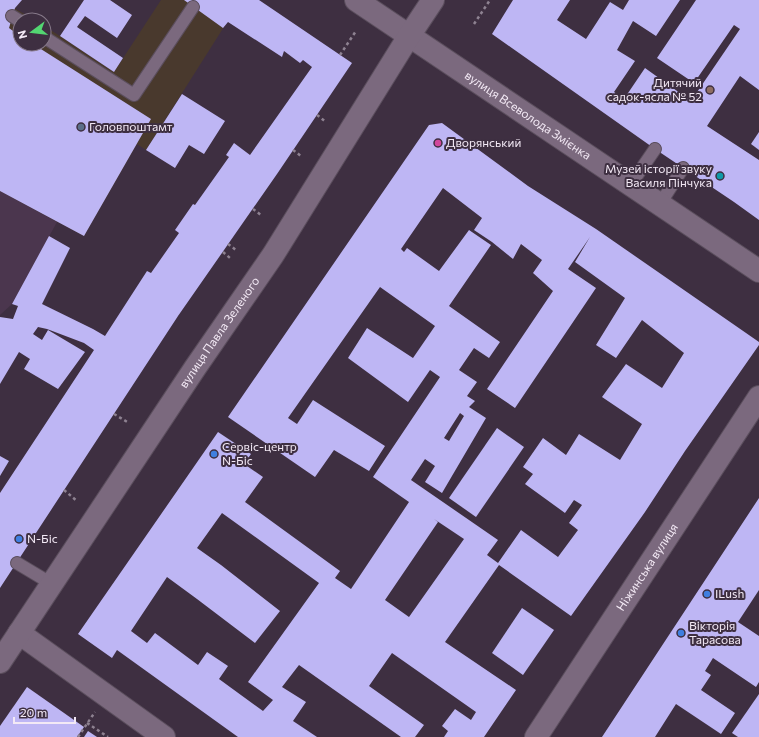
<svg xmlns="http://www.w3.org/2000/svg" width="759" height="737" font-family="Commissioner,sans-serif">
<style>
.commercial{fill:#49392d}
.built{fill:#4b364e}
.building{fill:#beb6f4;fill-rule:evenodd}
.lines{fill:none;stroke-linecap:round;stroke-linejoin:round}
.lane-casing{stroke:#5b4e5d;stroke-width:14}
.street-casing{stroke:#5b4e5d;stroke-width:24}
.path{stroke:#8e8291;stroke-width:2.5;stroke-dasharray:3 3;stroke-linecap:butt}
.lane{stroke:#7b697e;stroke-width:12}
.street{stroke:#7b697e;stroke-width:22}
.education-dot{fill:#8d6e63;stroke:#3e2f41;stroke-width:1.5}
.service-dot{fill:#5c6f8a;stroke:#3e2f41;stroke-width:1.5}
.hotel-dot{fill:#d1479c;stroke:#3e2f41;stroke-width:1.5}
.culture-dot{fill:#0f9aa8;stroke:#3e2f41;stroke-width:1.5}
.shop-dot{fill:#3f7fe0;stroke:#3e2f41;stroke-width:1.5}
.labels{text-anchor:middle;stroke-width:4;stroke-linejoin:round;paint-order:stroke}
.poi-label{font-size:12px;fill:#f3e9f5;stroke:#3e2f41;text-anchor:start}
.street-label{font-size:12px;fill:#f3e9f5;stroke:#3e2f41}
</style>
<rect width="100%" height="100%" fill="#3e2f41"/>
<polygon class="commercial" points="0,0 35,20 20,20 20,44 44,44 44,26 60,36 114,72 161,0 241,0 146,150 137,144 84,236 0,191"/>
<polygon class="built" points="0,191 57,222 12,304 0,315"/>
<g class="building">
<polygon points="0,0 22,0 15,8 9,28 20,36 20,44 33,44 151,119 84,236 0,191"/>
<polygon points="84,0 110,0 132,15 117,38 85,16 77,27 123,58 114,72 60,36"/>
<polygon points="184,0 259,0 352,63 277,174 178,316 0,588 0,493 94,350 84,343 47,329 38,327 33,334 42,340 48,330 85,352 58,389 24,369 30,359 19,352 0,384 0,317 13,319 18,306 12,304 49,236 70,248 42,304 93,329 105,336 147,271 151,273 179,233 175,230 193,204 195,205 229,157 226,155 234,143 250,155 312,67 303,60 300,63 284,51 282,57 228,22 223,28"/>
<polygon points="513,0 570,0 557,20 586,39 610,2 623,10 629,0 680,0 656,36 633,21 617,50 635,61 614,92 624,99 645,68 691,101 740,29 734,25 694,83 657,58 696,0 759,0 759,90 740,76 707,126 759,160 759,220 734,202 655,149 492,34"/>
<polygon points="182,94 225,121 204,154 189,145 175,168 146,150"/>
<path d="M442 123 528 186 596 229 759 342V345L685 451 645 512 571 616 499 565 445 642 516 690 484 737H444L448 731 442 726 455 709 471 720 476 712 392 653 369 686 424 725 415 737H401L299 665 282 687 306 702 293 721 317 737H238L117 650 112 658 78 634 218 432 251 454 244 464 263 477 245 502 340 571 335 578 351 589 409 502 373 477 440 377 430 370 408 402 348 358 367 328 413 358 435 326 380 287 288 418 297 424 313 400 385 446 369 471 334 450 315 477 228 417 429 125ZM443 188 482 218 474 230 492 242 513 259 521 244 542 260 533 273 553 291 487 389 515 408 596 288 568 269 590 237 575 262 625 298 596 345 616 358 642 320 684 353 662 388 626 364 602 397 642 424 620 460 579 434 566 455 543 438 523 467 533 474 525 484 565 513 574 500 582 505 569 523 578 530 558 557 521 530 498 563 487 555 498 540 411 480 425 459 435 466 425 482 442 493 486 418 469 407 475 401 467 396 477 382 459 370 474 348 489 358 500 342 449 306 491 245 469 230 439 271 407 248 404 252 401 249ZM460 413 464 416 449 441 444 438ZM222 513 319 583 248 682 273 700 263 711 219 679 228 666 207 652 198 665 155 633 147 643 131 631 167 577 197 599 255 643 280 611 221 565 197 548ZM434 519 464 539 409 617 385 600 438 522Z"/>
<polygon points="759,132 759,150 751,144"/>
<polygon points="497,428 524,447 476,517 449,498"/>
<polygon points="0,456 9,461 0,476"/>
<polygon points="759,498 759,590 738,622 759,636 759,682 756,687 713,658 705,671 711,675 701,690 735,713 721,734 676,704 655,737 602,737"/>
<polygon points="522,608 554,630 523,675 492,653"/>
<polygon points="27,687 84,727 77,737 0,737 0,726"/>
<polygon points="759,694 759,737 738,737 732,733"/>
<polygon points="88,731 97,737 84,737"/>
</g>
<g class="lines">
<g class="lane-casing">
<g id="lane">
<polyline points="12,16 20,21"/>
<polyline points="44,37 134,95 193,7"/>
<polyline points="631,184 655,149"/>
<polyline points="660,204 683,168"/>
<polyline points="17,563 52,584"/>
</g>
</g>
<g class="street-casing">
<g id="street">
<path id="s1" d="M356 0C490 91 625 180 759 271"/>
<polyline points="19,633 164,737"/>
<path id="s2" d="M0 662 195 368 273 255 409 36 433 0"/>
<path id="s3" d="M536 737 759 397"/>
</g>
</g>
<g class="path">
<polyline points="474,24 490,0"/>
<polyline points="340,55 356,31"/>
<polyline points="317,115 326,122"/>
<polyline points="293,150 301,156"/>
<polyline points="253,209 261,215"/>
<polyline points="228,244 236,250"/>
<polyline points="223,252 230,258"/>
<polyline points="114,414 129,423"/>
<polyline points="64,490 77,501"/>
<polyline points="87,723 108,737"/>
<polyline points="78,737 95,712"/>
</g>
<use href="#lane" class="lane"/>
<use href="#street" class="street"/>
</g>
<circle class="education-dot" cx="710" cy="90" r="4"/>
<circle class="service-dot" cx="81" cy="127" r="4"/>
<circle class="hotel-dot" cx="438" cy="143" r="4"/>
<circle class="culture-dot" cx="720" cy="176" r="4"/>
<g class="shop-dot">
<circle cx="214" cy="454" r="4"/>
<circle cx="19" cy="539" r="4"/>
<circle cx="707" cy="594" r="4"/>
<circle cx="681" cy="633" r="4"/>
</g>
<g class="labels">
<g class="poi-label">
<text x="702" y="87" text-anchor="end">Дитячий<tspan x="702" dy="14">садок-ясла № 52</tspan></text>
<text x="89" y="131">Головпоштамт</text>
<text x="446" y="147">Дворянський</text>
<text x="712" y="173" text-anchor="end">Музей історії звуку<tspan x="712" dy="14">Василя Пінчука</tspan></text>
<text x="222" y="451">Сервіс-центр<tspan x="222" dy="14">N-Біс</tspan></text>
<text x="27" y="543">N-Біс</text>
<text x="715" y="598">ILush</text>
<text x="689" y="630">Вікторія<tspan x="689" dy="14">Тарасова</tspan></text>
</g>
<g class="street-label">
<text dy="4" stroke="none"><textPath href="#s1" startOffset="207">вулиця Всеволода Змієнка</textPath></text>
<text dy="4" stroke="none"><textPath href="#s2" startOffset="396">вулиця Павла Зеленого</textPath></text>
<text dy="4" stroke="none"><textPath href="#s3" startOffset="203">Ніжинська вулиця</textPath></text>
</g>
</g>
<g transform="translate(32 32) rotate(255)"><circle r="19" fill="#3e2f41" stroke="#867989"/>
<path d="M0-3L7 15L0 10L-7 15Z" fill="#53d672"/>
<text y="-6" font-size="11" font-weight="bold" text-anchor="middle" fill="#f3e9f5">N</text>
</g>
<path d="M14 717v6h61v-6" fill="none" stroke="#f3e9f5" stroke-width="2"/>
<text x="20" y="717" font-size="12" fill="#f3e9f5" stroke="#3e2f41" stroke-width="3" paint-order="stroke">20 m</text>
</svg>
